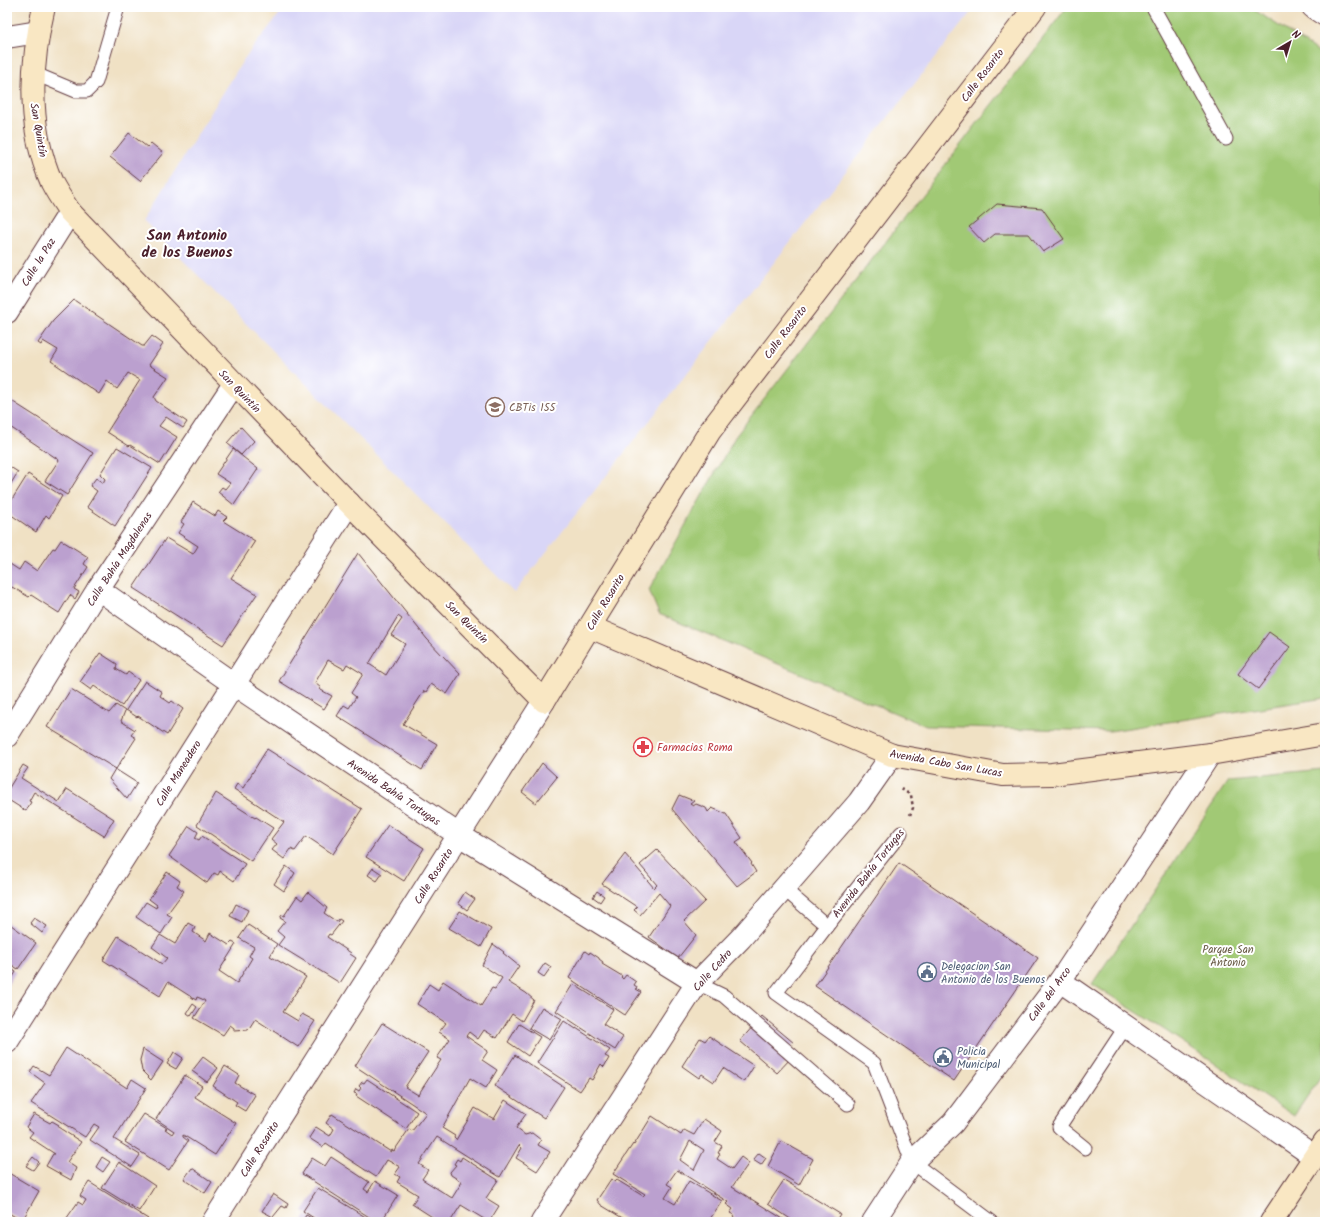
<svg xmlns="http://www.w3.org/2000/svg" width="1332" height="1229" font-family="Kalam,sans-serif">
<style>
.built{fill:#d9d6f7}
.green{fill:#a1c975;stroke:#767450}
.building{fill:#bba0cf;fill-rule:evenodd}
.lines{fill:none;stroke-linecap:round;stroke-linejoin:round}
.lane-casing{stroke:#633c42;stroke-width:15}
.street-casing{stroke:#633c42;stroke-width:24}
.secondary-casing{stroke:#633c42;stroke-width:24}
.path{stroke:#633c42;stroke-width:2.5;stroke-dasharray:3 3;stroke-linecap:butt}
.lane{stroke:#fff;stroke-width:13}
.street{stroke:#fff;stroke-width:22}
.secondary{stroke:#f9e7c3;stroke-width:22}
.labels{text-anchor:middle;stroke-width:4;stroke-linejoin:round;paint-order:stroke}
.street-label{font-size:11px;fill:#4a1f2b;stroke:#fff}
.education-label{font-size:11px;fill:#785e54;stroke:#fff;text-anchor:start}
.health-label{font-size:11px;fill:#be3a42;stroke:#fff;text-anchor:start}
.park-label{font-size:11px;fill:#685a45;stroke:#fff}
.service-label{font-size:11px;fill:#4e5e75;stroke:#fff;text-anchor:start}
.district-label{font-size:15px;font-weight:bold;fill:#4a1f2b;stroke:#fff}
</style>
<rect width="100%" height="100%" fill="#fff"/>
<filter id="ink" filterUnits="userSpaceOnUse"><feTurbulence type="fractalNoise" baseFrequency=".025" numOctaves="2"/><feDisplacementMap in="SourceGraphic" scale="8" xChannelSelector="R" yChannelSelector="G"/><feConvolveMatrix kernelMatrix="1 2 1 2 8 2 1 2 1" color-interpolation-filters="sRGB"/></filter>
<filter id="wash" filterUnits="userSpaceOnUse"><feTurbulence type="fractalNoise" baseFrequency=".012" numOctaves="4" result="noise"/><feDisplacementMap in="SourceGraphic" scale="16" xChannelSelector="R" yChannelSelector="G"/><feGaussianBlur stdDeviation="0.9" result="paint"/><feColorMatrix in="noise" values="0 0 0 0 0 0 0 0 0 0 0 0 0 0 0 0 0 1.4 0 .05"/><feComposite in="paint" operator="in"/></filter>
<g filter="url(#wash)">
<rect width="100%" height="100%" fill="#f0e1c4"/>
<polygon class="built" points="285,7 975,7 514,593 144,221 244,59"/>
<g class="green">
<polygon points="1067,7 1250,7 1325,56 1325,698 1110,731 926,726 659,614 649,590 735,437"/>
<polygon points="1325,772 1325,1070 1294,1116 1160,1027 1092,984 1228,781"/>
</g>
<g id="blocks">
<g class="building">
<polygon points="129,133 147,147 151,143 163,153 140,181 110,157"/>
<polygon points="997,204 1042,208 1064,239 1043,252 1029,234 995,234 984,243 969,227"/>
<polygon points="74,300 142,346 144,346 152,336 163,344 149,365 168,377 154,397 156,401 187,422 183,428 166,417 159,426 177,437 160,464 130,445 129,446 107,432 140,380 128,373 117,389 107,381 99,394 51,361 58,350 43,341 41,345 38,343 53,321"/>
<polygon points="7,398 93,453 67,495 45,481 59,460 7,425"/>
<polygon points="241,427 254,441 241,455 227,443"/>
<polygon points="117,447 152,468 115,526 87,507 97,491 90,486 96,478 103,483 105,479 100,474"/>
<polygon points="233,449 258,469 234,505 218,492 222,487 225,489 230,483 216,474"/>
<polygon points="7,465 18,472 7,490"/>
<polygon points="28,474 62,496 49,518 46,515 36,532 7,512 7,498 11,501"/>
<polygon points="193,502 215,516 218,511 227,517 223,521 255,541 231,578 257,594 223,645 133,588 166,538 193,554 198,546 178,533 184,524 181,522"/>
<polygon points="61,540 88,557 84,564 88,567 74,589 79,592 75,599 70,595 59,613 31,595 29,597 12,587 7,593 7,562 19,570 24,562 37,571 53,548 55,549"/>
<path d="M358 553 427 639 460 674 447 694 431 684 426 692 424 691 403 724 437 744 422 770 337 716 344 705 349 708 356 697 351 693 363 674 347 664 344 669 328 660 315 683 321 688 319 689 332 696 324 709 279 681ZM398 616 402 619 391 635 405 644 386 675 369 664Z"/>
<polygon points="1269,632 1290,647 1258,689 1238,674"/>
<polygon points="100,653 117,664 116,669 126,675 128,672 139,680 122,706 94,686 91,690 80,682"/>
<polygon points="145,681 162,692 160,696 170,703 172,701 183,709 167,735 138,716 137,717 126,710"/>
<polygon points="71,689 109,713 116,705 125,711 121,721 135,730 131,735 136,738 116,769 47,727"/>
<polygon points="267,749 362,809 333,854 306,836 295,851 291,849 284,859 272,850 277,844 271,839 284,822 234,789 237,784 243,788"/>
<polygon points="542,763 557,777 536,803 522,792"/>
<polygon points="23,765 28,768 21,778 59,802 67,789 114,819 104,836 34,792 29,801 31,802 26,811 7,799 7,791"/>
<polygon points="115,769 137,783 127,799 109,779"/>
<polygon points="216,793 255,818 256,817 273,828 251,861 197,825"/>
<polygon points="679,795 694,801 690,804 693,806 696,804 706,808 708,812 712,808 726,814 742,838 736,842 752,863 751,864 756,872 737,886 672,809"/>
<polygon points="388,825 424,848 404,881 366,857"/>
<polygon points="189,826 198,832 195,838 199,840 202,836 245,864 234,881 220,871 218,875 214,873 207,883 169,856"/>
<polygon points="657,850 705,901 684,921 696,935 678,958 649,937 670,906 659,893 640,915 634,910 637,907 602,884 625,854 654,888 657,885 640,865"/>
<polygon points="899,863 1038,958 954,1081 815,986"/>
<polygon points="286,866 295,873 284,891 274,884"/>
<polygon points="373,868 382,874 377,881 368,875"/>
<polygon points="167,872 180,881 177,886 184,891 167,914 172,917 161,934 136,917 146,902 156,908 157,905 149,899"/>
<polygon points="597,891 604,896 600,902 593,897"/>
<polygon points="308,892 327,908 324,913 337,922 339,919 342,921 331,935 329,934 327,937 351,953 350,954 356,958 340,983 278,945 284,937 277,931 285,921 280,918 282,915 284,916 297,896 302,900"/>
<polygon points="465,892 475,899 467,910 458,903"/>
<polygon points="236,904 248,910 242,922 230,916"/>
<polygon points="460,911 491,929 481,947 449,928"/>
<polygon points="34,918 47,926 42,933 30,923"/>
<polygon points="7,922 36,943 18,969 7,962"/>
<polygon points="188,923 195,927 193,932 206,941 210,933 229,945 232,942 236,944 219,971 237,983 252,958 249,956 254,947 239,938 248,925 277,944 270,956 306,977 283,1012 298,1021 302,1014 315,1021 298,1047 255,1019 248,1030 234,1031 234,1028 230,1025 223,1035 194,1018 205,1001 202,999 197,997 196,1000 168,982 160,996 103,960 118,936 162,964 167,958 152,947 160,935 175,944"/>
<polygon points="493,944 504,952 503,953 519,966 508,982 526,993 534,1000 522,1021 512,1014 497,1038 484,1030 478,1039 469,1032 466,1036 488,1051 482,1060 497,1070 486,1088 470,1078 442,1128 455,1136 454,1138 456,1140 475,1108 494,1119 505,1100 526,1114 516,1128 525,1135 532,1133 541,1140 538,1145 550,1152 537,1171 516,1158 522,1148 519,1145 500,1177 437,1137 419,1164 428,1170 422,1179 452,1198 462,1182 451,1175 450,1172 456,1165 454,1164 457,1159 460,1161 462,1157 498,1180 486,1198 499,1206 489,1222 461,1205 450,1222 440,1222 412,1204 418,1195 397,1182 400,1177 395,1174 400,1167 387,1160 376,1177 344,1156 344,1155 326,1143 323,1147 309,1138 316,1127 330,1136 334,1129 326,1123 332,1114 391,1152 392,1150 394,1151 409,1129 412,1131 426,1113 355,1066 382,1023 428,1052 405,1087 418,1095 441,1060 437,1058 450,1039 439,1032 446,1023 417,1004 429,984 438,990 443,981 481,1006 492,988 495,989 502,978 482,965"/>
<polygon points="585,951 589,954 590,952 599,958 599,959 603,962 602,964 622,976 621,977 623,979 626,975 636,982 634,985 637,987 636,989 641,992 625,1015 569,978"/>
<polygon points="545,963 551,967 544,977 538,973"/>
<polygon points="7,966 16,972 7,986"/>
<polygon points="573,984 613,1009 603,1024 623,1037 615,1050 556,1011"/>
<polygon points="193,1004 197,1007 191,1016 187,1013"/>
<polygon points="542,1007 562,1019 549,1040 529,1028"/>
<polygon points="762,1016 794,1043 785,1053 791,1058 777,1073 740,1041"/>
<polygon points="564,1021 576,1029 576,1028 610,1050 605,1056 609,1058 604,1067 601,1064 592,1080 589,1078 580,1091 537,1063"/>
<polygon points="519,1024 540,1037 528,1056 508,1042"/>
<polygon points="709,1036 754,1066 744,1082 723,1068 714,1082 702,1074 699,1078 682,1066 700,1038 705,1041"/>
<polygon points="66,1048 127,1088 132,1079 146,1088 114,1139 140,1155 132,1167 90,1140 99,1127 94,1124 85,1137 31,1103 45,1083 30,1072 34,1066 49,1075"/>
<polygon points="143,1049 163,1062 151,1080 142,1071 140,1060"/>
<polygon points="174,1052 183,1058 176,1069 167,1064"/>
<polygon points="515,1055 564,1087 544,1118 495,1086"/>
<polygon points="203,1057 218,1068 207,1082 192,1071"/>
<polygon points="225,1066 239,1075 235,1083 255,1095 245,1111 235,1105 237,1102 213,1086"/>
<polygon points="185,1075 202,1086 195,1097 236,1123 215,1155 183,1135 183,1137 188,1141 169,1170 125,1142 144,1114 167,1128 165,1129 172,1134 174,1131 156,1119"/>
<polygon points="367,1079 417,1112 406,1129 356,1096 357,1094 354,1093 356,1089 359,1091 361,1088 359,1086 362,1082 364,1083"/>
<polygon points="34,1114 50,1123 52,1121 59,1125 58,1127 81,1142 67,1162 76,1168 71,1180 46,1166 53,1154 55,1154 29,1137 33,1132 26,1127"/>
<path d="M652 1116 681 1135 684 1130 694 1135 704 1119 722 1131 715 1142 722 1146 718 1153 720 1154 717 1159 732 1169 741 1157 749 1163 732 1187 788 1222H741L733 1217 734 1215 730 1213 733 1209 726 1204 728 1202 677 1170 667 1184 672 1187 665 1198 675 1204 689 1181 722 1201 708 1222H637L633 1219 631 1222H629L601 1205 597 1200 611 1179 615 1182 617 1180 643 1196 645 1194 613 1174 633 1144 634 1145ZM690 1141 704 1150 694 1170 680 1160Z"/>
<polygon points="781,1141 813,1159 799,1185 768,1166"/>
<polygon points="759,1153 766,1158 761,1165 753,1160"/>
<polygon points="33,1157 39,1162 33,1170 26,1166"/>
<polygon points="102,1157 110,1162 103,1172 96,1167"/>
<polygon points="331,1157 369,1182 364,1189 368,1192 375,1181 398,1195 381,1222 377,1222 302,1174 312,1158 325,1166"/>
<polygon points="119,1162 155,1186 139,1211 102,1188"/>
<polygon points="192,1168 212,1182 205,1193 184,1179"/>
<polygon points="7,1172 39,1191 22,1221 7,1212"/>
<polygon points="784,1180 840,1214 835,1222 795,1222 768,1204"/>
<polygon points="89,1182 148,1219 146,1222 64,1222 78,1202 83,1205 86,1200 80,1196"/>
<polygon points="318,1188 367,1218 365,1222 320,1222 303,1211"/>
<polygon points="273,1194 288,1204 286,1208 282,1206 273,1217 262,1211"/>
<polygon points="306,1215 318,1222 302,1222"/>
</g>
</g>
</g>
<g filter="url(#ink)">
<use href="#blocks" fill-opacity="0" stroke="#633c42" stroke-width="1"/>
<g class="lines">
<g class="lane-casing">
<g id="lane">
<polyline points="1153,7 1226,139"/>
<polyline points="33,73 76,91 87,91 96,82 118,7"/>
<polyline points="901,833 827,926 776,993 874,1063 912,1162 992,1222"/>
<polyline points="783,888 827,926"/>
<polyline points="697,983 724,996 848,1104"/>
<polyline points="1085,1148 1059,1127 1126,1026"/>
</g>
</g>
<g class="street-casing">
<g id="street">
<polyline points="1313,7 1325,15"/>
<polyline points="7,37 38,32"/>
<polyline points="7,312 70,212"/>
<polyline points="98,589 235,685 459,835 697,983"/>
<polyline points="7,736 98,589 234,384"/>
<polyline points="1060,981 1315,1157"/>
<polyline points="7,1042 349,503"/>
<polyline points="213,1222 544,701"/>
<polyline points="542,1222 697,983 741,938 859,802 892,755"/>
<polyline points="873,1222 912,1162 953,1123 1060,981 1210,754"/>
</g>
</g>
<g class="secondary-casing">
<g id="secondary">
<path d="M44 7C30 65 27 127 52 183 57 193 64 203 70 212L349 503 544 701 710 431 1035 7"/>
<polyline points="590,627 892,755 1003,775 1052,774 1210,754 1325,734"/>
<polyline points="1271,1222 1325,1141"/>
</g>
</g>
<polyline class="path" points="901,789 911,795 913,808 910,815"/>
<use href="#lane" class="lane"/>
<use href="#street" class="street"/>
<use href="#secondary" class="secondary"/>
</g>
</g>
<defs>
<g id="school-ring" transform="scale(1)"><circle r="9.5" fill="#fff" stroke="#8d6e63" stroke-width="1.5"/><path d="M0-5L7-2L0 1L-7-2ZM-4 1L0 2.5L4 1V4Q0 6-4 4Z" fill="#8d6e63"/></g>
<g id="pharmacy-ring" transform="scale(1)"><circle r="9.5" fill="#fff" stroke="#e0444e" stroke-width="1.5"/><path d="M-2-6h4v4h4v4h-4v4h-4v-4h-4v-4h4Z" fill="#e0444e"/></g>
<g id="civic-ring" transform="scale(1)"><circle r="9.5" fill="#fff" stroke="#5c6f8a" stroke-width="1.5"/><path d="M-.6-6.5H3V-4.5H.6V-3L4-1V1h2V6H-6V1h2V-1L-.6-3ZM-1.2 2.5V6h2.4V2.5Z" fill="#5c6f8a"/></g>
</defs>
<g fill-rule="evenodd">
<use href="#school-ring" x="495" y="407"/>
<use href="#pharmacy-ring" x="643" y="747"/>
<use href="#civic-ring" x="927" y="972"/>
<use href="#civic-ring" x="943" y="1057"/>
</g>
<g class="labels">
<g class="street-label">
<text transform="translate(982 75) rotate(-53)" y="4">Calle Rosarito</text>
<text transform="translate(39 130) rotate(80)" y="4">San Quintín</text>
<text transform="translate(38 262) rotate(-58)" y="4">Calle la Paz</text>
<text transform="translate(785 332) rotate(-53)" y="4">Calle Rosarito</text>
<text transform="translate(240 391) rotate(46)" y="4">San Quintín</text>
<text transform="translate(119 559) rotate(-57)" y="4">Calle Bahía Magdalenas</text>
<text transform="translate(605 602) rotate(-59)" y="4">Calle Rosarito</text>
<text transform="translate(467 622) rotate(45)" y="4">San Quintín</text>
<text transform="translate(946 763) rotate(10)" y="4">Avenida Cabo San Lucas</text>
<text transform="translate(178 773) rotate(-58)" y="4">Calle Maneadero</text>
<text transform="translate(394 792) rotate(34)" y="4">Avenida Bahía Tortugas</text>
<text transform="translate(868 873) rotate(-52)" y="4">Avenida Bahía Tortugas</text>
<text transform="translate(433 876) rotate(-58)" y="4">Calle Rosarito</text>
<text transform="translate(712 970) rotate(-48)" y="4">Calle Cedro</text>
<text transform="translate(1049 994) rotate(-54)" y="4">Calle del Arco</text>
<text transform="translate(259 1149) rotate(-58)" y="4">Calle Rosarito</text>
</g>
<g class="education-label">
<text x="509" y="411">CBTis 155</text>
</g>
<g class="health-label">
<text x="657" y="751">Farmacias Roma</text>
</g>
<g class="park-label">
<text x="1228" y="953">Parque San<tspan x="1228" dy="13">Antonio</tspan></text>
</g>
<g class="service-label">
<text x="941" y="970">Delegacion San<tspan x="941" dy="13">Antonio de los Buenos</tspan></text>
<text x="957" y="1055">Policia<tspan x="957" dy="13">Municipal</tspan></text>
</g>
<g class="district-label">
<text x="187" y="240">San Antonio<tspan x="187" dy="17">de los Buenos</tspan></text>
</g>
</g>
<rect width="1332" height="1229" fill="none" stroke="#fff" stroke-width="24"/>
<g transform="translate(1290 42) rotate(38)" stroke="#ffffff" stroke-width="3" paint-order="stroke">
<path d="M0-3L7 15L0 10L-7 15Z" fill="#4a1f2b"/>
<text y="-6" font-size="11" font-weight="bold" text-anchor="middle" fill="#4a1f2b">N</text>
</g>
</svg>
